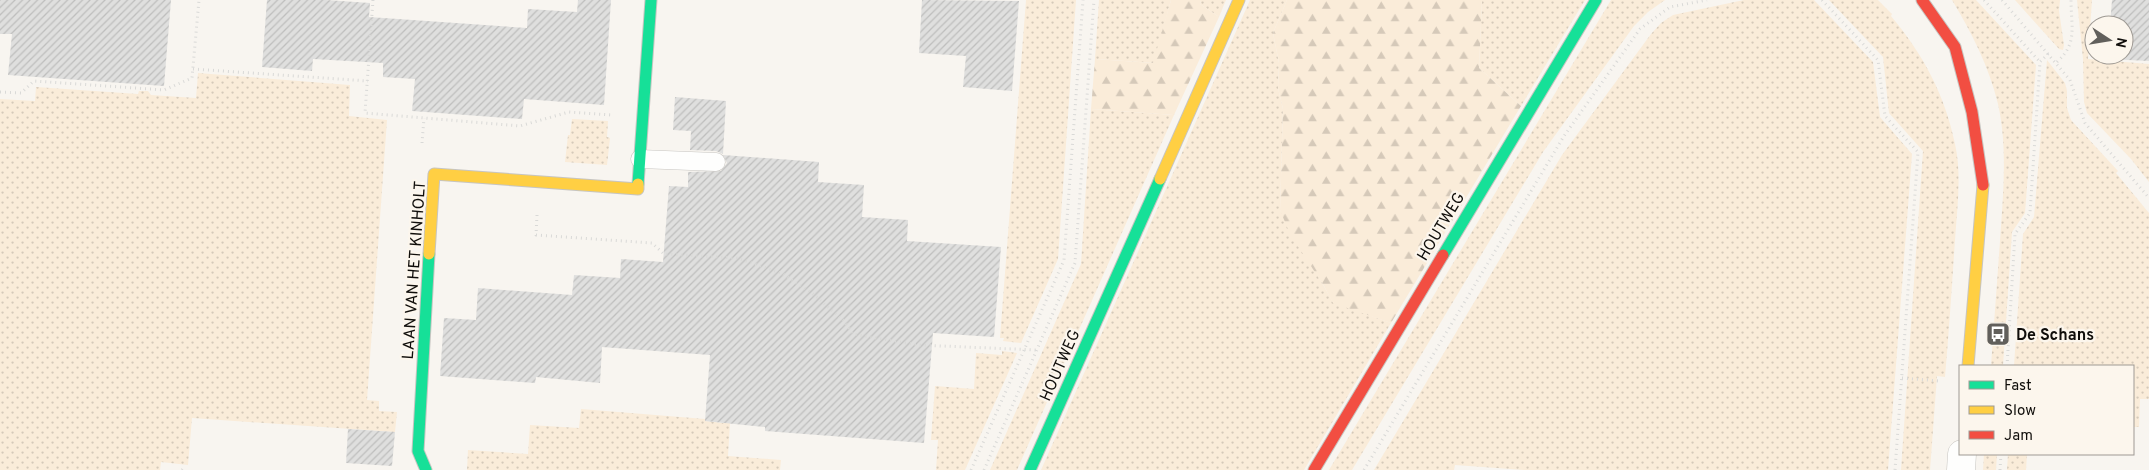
<svg xmlns="http://www.w3.org/2000/svg" width="2149" height="470" font-family="Overpass,sans-serif">
<style>
.grass{fill:url(#grass-dots)}
.forest{fill:url(#forest-firs)}
.building{fill:url(#building-hatch)}
.lines{fill:none;stroke-linecap:round;stroke-linejoin:round}
.lane-casing{stroke:#c7c5c1;stroke-width:19}
.street-casing{stroke:#c7c5c1;stroke-width:29}
.fast-casing{stroke:#c7c5c1;stroke-width:13}
.slow-casing{stroke:#c7c5c1;stroke-width:13}
.jam-casing{stroke:#c7c5c1;stroke-width:13}
.path{stroke:#d9d9d7;stroke-width:3;stroke-dasharray:1 4;stroke-linecap:butt}
.lane{stroke:#fefefd;stroke-width:18}
.street{stroke:#fefefd;stroke-width:28}
.fast{stroke:#16e098;stroke-width:11}
.slow{stroke:#ffcf43;stroke-width:11}
.jam{stroke:#f24e42;stroke-width:11}
.labels{text-anchor:middle;stroke-width:4.5;stroke-linejoin:round;paint-order:stroke}
.street-label{font-size:16px;fill:#100e0b;stroke:#fcf6ed}
.poi-label{font-size:16px;font-weight:bold;fill:#100e0b;stroke:#fcf6ed;text-anchor:start}
</style>
<defs>
<pattern id="grass-dots" width="8" height="8" patternUnits="userSpaceOnUse" patternTransform="scale(1.25)"><rect width="8" height="8" fill="#faecd9"/><path d="M2 2h.1M6 6h.1" fill="none" stroke="#d5c9b9" stroke-width="1.8" stroke-linecap="round"/></pattern>
<pattern id="forest-firs" width="22" height="20" patternUnits="userSpaceOnUse" patternTransform="scale(1.25)"><rect width="22" height="20" fill="#faecd9"/><path d="M5 1l3.5 6h-7zM16 11l3.5 6h-7z" fill="#d5c9b9"/></pattern>
<pattern id="building-hatch" width="6" height="6" patternUnits="userSpaceOnUse" patternTransform="scale(1.25)"><rect width="6" height="6" fill="#dfdfde"/><path d="M-1 1l2-2M0 6l6-6M5 7l2-2" fill="none" stroke="#bebebd"/></pattern>
</defs>
<rect width="100%" height="100%" fill="#f8f5f0"/>
<g class="grass">
<polygon points="1026,0 1076,0 1058,259 1021,343 1003,341 1004,338 1000,338"/>
<polygon points="1099,0 1171,0 1154,63 1095,59"/>
<polygon points="1201,0 1226,0 1219,17 1200,4"/>
<polygon points="1250,0 1287,0 1273,33 1279,63 1278,88 1283,109 1280,210 1333,302 1391,323 1304,470 1041,470"/>
<polygon points="1482,0 1585,0 1521,106 1479,68"/>
<polygon points="1611,0 1665,0 1648,12 1634,26 1543,152 1352,470 1329,470"/>
<polygon points="1744,0 1814,0 1873,62 1880,117 1912,154 1888,470 1524,470 1455,465 1454,470 1374,470 1562,155 1651,34 1661,23 1673,15"/>
<path d="M1829 0H1878L1892 14 1891 16C1923 54 1945 95 1955 144 1962 175 1957 208 1955 240 1952 285 1949 331 1945 377L1937 376 1930 470H1901L1923 151 1889 113 1883 57Z"/>
<path d="M1952 0H1976L2036 65 2025 213 2012 232 2003 366H1991C1994 324 1997 283 2000 241 2003 195 2008 149 1998 104 1989 67 1972 33 1952 0Z"/>
<polygon points="2015,0 2060,0 2059,11 2064,45 2063,50 2059,49"/>
<polygon points="2077,0 2092,0 2088,59 2149,64 2149,182 2131,159 2087,113 2084,102 2083,59"/>
<polygon points="2047,60 2065,83 2067,91 2067,108 2071,120 2118,171 2116,173 2149,213 2149,399 2140,399 2139,427 2133,427 2133,366 2014,366 2023,234 2034,217"/>
<polygon points="198,73 350,85 349,116 387,120 367,400 379,401 379,411 397,412 395,432 192,418 188,465 161,462 160,470 0,470 0,99 35,101 36,87 138,94 139,91 148,91 151,95 196,98"/>
<polygon points="1091,109 1174,115 1017,470 990,470 1081,264"/>
<polygon points="572,119 608,121 607,137 610,138 607,165 565,162 568,135 570,135"/>
<polygon points="1002,351 1017,353 965,470 936,470 938,440 931,440 935,386 974,389 976,353 1002,355"/>
<polygon points="732,390 728,456 781,460 780,470 467,470 468,450 528,454 530,425 579,428 581,409 705,419 705,421 724,423"/>
<polygon points="1984,454 1997,454 1996,470 1983,470"/>
<polygon points="2008,454 2027,454 2026,470 2007,470"/>
</g>
<g class="forest">
<polygon points="1171,0 1201,0 1200,4 1219,17 1174,115 1091,109 1095,59 1153,63"/>
<polygon points="1287,0 1482,0 1479,68 1521,106 1391,323 1333,303 1324,286 1290,234 1280,210 1283,109 1278,88 1279,63 1273,33"/>
</g>
<g class="building">
<polygon points="0,0 171,0 164,86 8,75 12,34 0,34"/>
<polygon points="267,0 326,0 370,3 369,17 527,28 528,9 577,12 578,0 611,0 604,105 524,99 522,119 412,111 415,79 383,77 383,63 313,59 312,71 262,67"/>
<polygon points="922,0 1019,1 1012,91 963,87 966,56 919,53"/>
<polygon points="2112,0 2149,0 2149,61 2107,59 2107,55 2124,55 2124,25 2110,25"/>
<polygon points="675,97 726,101 723,154 716,151 690,150 691,131 673,130"/>
<polygon points="723,155 819,162 818,182 864,185 862,217 908,220 907,241 1001,247 994,337 933,333 924,443 765,431 765,427 705,421 710,355 602,347 600,383 536,377 535,383 440,376 444,318 476,320 478,288 572,295 574,275 620,278 621,259 663,262 669,186 688,187 688,172 721,171 727,163"/>
<polygon points="348,429 395,432 392,466 346,463"/>
</g>
<g class="lines">
<g class="lane-casing">
<polyline id="lane" points="640,159 716,162"/>
</g>
<g class="street-casing">
<polyline id="street" points="1961,470 1962,454"/>
</g>
<g class="fast-casing">
<g id="fast">
<polyline points="638,184 651,0"/>
<polyline points="1443,255 1596,0"/>
<polyline points="426,470 418,451 429,254"/>
<polyline points="1030,470 1160,179"/>
</g>
</g>
<g class="slow-casing">
<g id="slow">
<polyline points="1160,179 1239,0"/>
<polyline points="429,254 434,174 638,189 638,184"/>
<polyline points="1968,366 1983,185"/>
</g>
</g>
<g class="jam-casing">
<g id="jam">
<polyline points="1922,0 1955,47 1972,112 1983,185"/>
<polyline points="1314,470 1443,255"/>
</g>
</g>
<g class="path">
<polyline points="373,0 365,113 520,126 569,112 611,115"/>
<polyline points="1822,0 1878,60 1885,116 1918,152 1895,470"/>
<polyline points="1984,0 2040,62"/>
<polyline points="2002,0 2070,80 2085,123 2149,198"/>
<path d="M2057 62C2078 43 2071 27 2071 0"/>
<polyline points="193,69 368,81"/>
<polyline points="0,92 21,93 34,81 164,90 192,78 199,0"/>
<polyline points="422,143 424,118"/>
<polyline points="537,215 536,235 652,243 664,254 737,258 781,273 813,294 844,321 853,334 918,345 1037,350"/>
<polyline points="2007,366 2015,234 2030,213 2040,62 2049,53"/>
<polyline points="1902,378 1939,381"/>
<polyline points="182,470 183,469"/>
<polyline points="971,470 1064,260 1083,0"/>
<polyline points="984,470 1075,263 1094,0"/>
<polyline points="1364,470 1564,136 1640,29 1670,7 1707,0"/>
<polyline points="2000,470 2001,454"/>
</g>
<use href="#lane" class="lane"/>
<use href="#street" class="street"/>
<use href="#fast" class="fast"/>
<use href="#slow" class="slow"/>
<use href="#jam" class="jam"/>
</g>
<defs>
<g id="bus-square" transform="scale(1.25)"><rect x="-9" y="-9" width="18" height="18" rx="4" fill="#615f5b" stroke="#fcf6ed"/><path d="M-5-6H5V4H4V6H2V4H-2V6H-4V4H-5ZM-3.5-4V0h7V-4ZM-3.5 1.2v1.5H-2V1.2ZM2 1.2v1.5H3.5V1.2Z" fill="#fff"/></g>
</defs>
<g fill-rule="evenodd">
<use href="#bus-square" x="1998" y="334"/>
</g>
<g class="labels">
<g class="street-label">
<text transform="translate(1440 226) rotate(-59)" y="6">HOUTWEG</text>
<text transform="translate(413 270) rotate(-86)" y="6">LAAN VAN HET KINHOLT</text>
<text transform="translate(1059 365) rotate(-66)" y="6">HOUTWEG</text>
</g>
<g class="poi-label">
<text x="2016" y="340">De Schans</text>
</g>
</g>
<rect x="1959" y="365" width="175" height="90" fill="#fcf6ed" stroke="#9e9993"/>
<rect x="1969" y="381" width="25" height="8" fill="#16e098" stroke="#9e9993"/>
<text x="2004" y="390" font-size="15" fill="#100e0b">Fast</text>
<rect x="1969" y="406" width="25" height="8" fill="#ffcf43" stroke="#9e9993"/>
<text x="2004" y="415" font-size="15" fill="#100e0b">Slow</text>
<rect x="1969" y="431" width="25" height="8" fill="#f24e42" stroke="#9e9993"/>
<text x="2004" y="440" font-size="15" fill="#100e0b">Jam</text>
<g transform="translate(2109 40) rotate(102)"><circle r="24" fill="#fcf6ed" stroke="#9e9993"/>
<path d="M0-4L9 19L0 12L-9 19Z" fill="#615f5b"/>
<text y="-8" font-size="14" font-weight="bold" text-anchor="middle" fill="#100e0b">N</text>
</g>
</svg>
